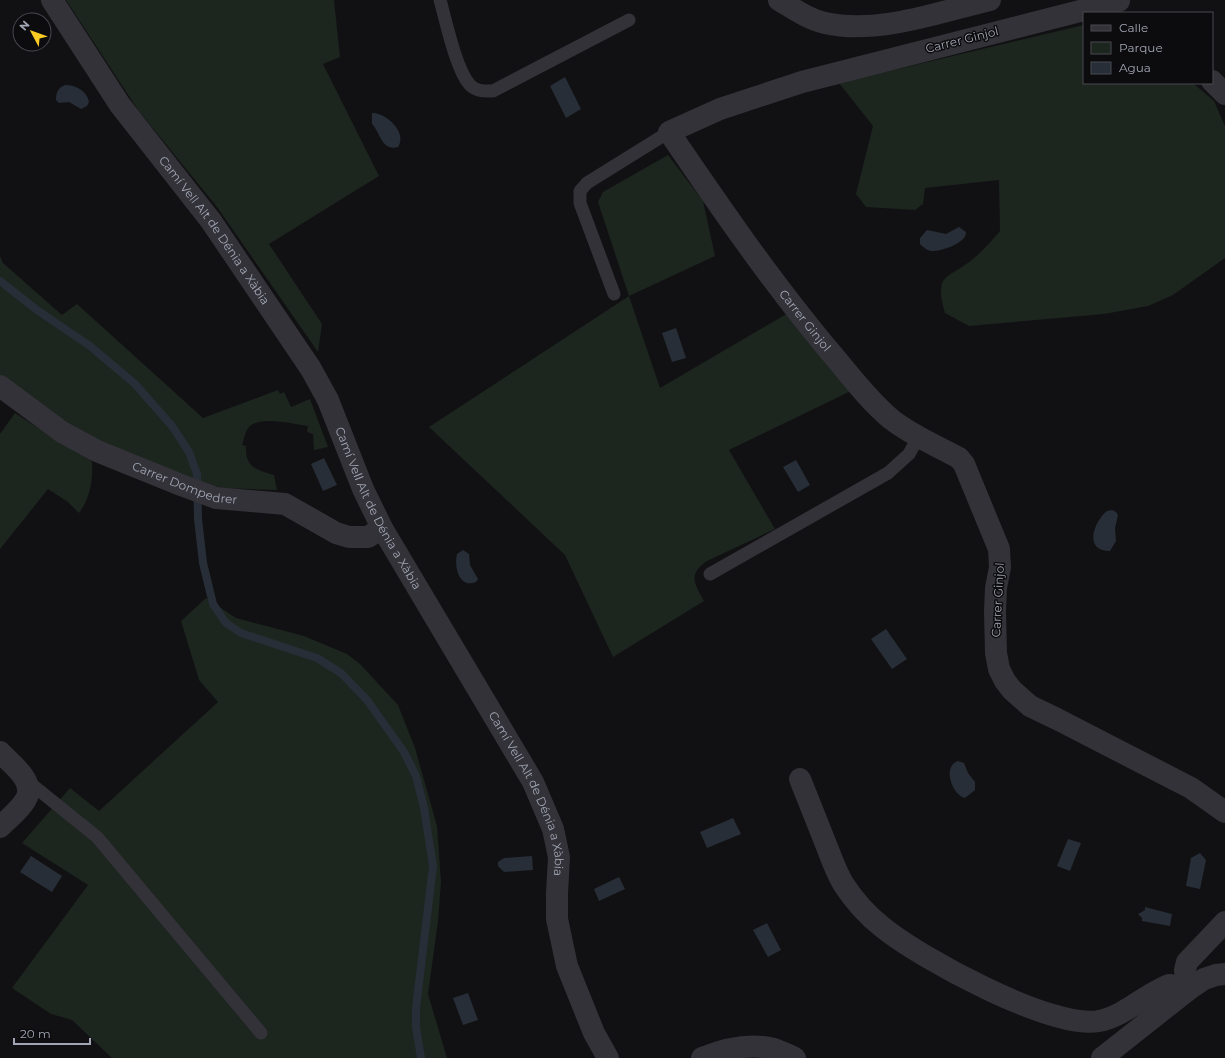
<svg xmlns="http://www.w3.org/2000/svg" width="1225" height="1058" font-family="Montserrat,sans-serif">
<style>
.green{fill:#1d251f}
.water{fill:#272e37}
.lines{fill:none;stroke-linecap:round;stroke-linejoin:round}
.stream{stroke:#272e37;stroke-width:8}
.service{stroke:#323238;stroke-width:13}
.minor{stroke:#323238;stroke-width:22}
.labels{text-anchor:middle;stroke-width:3;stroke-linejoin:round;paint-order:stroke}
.street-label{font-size:12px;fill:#a2a5b4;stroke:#0c0c0e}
</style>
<rect width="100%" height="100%" fill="#111113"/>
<g class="green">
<polygon points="66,0 334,0 340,57 323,64 379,176 269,244 322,324 318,352 217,207 138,110"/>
<path d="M1084 25V83H1193L1214 101 1225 126V258L1173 295 1148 306 1104 314 969 326 945 313C933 271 949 280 974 258 984 250 992 240 1000 231L999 180 925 188 923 204 915 210 866 207 856 194 873 126 839 83Z"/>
<path d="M668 155 703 201 715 256 629 296 660 388 788 313 851 391 729 450 775 529 707 561C688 574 694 583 704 601L613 657 565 555 429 427 629 296 598 202 603 192Z"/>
<path d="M0 256 3 263 62 315 77 304 203 418 278 390 280 394 284 392 291 407 310 399 328 447 314 450 313 434 307 432 308 426C293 424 260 415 249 427 245 431 244 440 242 445L246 446C245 467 256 470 274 475L277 490 222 488 145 465 76 428 0 379Z"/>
<path d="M15 413 49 435 81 451 92 462C93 481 90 498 79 513L68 502 48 489 0 549V434Z"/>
<polygon points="206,598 236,618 304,636 347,654 360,664 398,705 415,748 437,826 441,882 438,921 428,994 447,1058 112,1058 72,1020 51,1014 12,988 88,885 22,843 70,788 99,811 218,702 199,680 181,621"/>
</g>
<g class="water">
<polygon points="565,77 581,109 566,118 550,86"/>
<path d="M65 85C76 85 87 91 89 102L87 106 81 109 69 102 59 103 56 100C56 92 58 88 65 85Z"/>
<path d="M372 113C386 112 408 133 398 147 382 152 380 132 372 124Z"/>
<path d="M959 227 966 232C967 243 940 252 931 251 926 250 923 247 920 244V238L927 230 946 234Z"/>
<polygon points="676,328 686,358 672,362 662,333"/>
<polygon points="324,458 337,485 323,491 311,464"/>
<polygon points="796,460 810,485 798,492 783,467"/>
<path d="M1112 510 1116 512 1118 515 1115 528 1116 541 1110 551C1083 551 1094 521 1107 511Z"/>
<path d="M463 550 469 554 470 565 478 579 476 582C459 589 454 567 457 554Z"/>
<polygon points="886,629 907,659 892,669 871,639"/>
<path d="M958 761 964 763 968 773 975 782V790L965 798C952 795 942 766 958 761Z"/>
<polygon points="733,818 741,834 707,848 700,832"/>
<polygon points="1068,839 1081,843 1070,871 1057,866"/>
<polygon points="1200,853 1206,860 1200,889 1186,886 1191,858"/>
<polygon points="31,856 62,876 52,892 20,872"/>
<polygon points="532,856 533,870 504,872 498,866 498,862 504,858"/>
<polygon points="619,877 625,889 599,901 594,889"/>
<polygon points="1145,907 1172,914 1170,926 1142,921 1142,918 1138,914 1145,910"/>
<polygon points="767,923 781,950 768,957 753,930"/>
<polygon points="468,993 478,1020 463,1025 453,998"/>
</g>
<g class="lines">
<polyline class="stream" points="0,281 37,310 90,346 135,384 172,426 189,452 197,474 198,519 203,563 213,604 226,623 241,633 317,658 341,673 367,700 404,752 416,776 424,808 433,866 416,1008 416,1027 421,1058"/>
<g class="service">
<path d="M440 0C446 21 456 70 470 85 477 92 485 91 493 91L629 20"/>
<polyline points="614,294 580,203 580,191 587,183 669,132"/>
<polyline points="710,574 888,473 909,454 919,436"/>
<polyline points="25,779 97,837 261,1033"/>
</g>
<g class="minor">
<path id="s1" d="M52 0 120 105 211 221 311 369 328 400 363 489 382 528 533 782 553 829 559 857 557 893V919L567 966 594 1033 608 1058"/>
<path d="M779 0C794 9 808 19 825 23 878 35 938 12 990 0"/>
<path id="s2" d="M1119 1 802 82 720 109 669 132C720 207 768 277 826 347 847 371 866 398 891 419 911 435 937 446 959 458L964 464 999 549 1000 567 996 588 995 611 996 653 999 669 1005 681 1012 690 1030 706 1057 719 1191 788 1225 812"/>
<polyline points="1212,81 1225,94"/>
<path id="s3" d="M0 386 62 432 97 451 181 485 216 498 285 504 336 533 349 537H368L382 528"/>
<path d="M0 752C11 764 36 781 26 799 21 809 8 819 0 827"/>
<path d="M800 779C809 802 818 824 827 847 832 860 837 874 844 885 854 900 867 915 881 926 918 957 1052 1030 1099 1021 1125 1016 1145 994 1169 985L1177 986 1188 990"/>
<polyline points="1188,990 1185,970 1187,962 1225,922"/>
<path d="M702 1058C724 1049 751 1043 774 1049 781 1051 788 1055 795 1058"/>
<polyline points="1102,1058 1188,990 1204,979 1216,975 1225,974"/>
</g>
</g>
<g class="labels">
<g class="street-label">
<text transform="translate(962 40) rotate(-14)" y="4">Carrer Ginjol</text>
<text dy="4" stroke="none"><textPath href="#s1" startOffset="282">Camí Vell Alt de Dénia a Xàbia</textPath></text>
<text dy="4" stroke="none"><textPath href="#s2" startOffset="702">Carrer Ginjol</textPath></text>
<text dy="4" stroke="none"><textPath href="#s3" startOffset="211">Carrer Dompedrer</textPath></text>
<text dy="4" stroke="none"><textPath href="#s1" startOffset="606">Camí Vell Alt de Dénia a Xàbia</textPath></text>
<text transform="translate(998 600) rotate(-87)" y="4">Carrer Ginjol</text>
<text dy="4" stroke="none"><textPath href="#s1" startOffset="930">Camí Vell Alt de Dénia a Xàbia</textPath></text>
</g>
</g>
<rect x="1083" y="12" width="130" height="72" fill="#0c0c0e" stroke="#484950"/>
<rect x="1091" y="25" width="20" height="6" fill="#323238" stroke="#484950"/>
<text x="1119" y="32" font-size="12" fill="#a2a5b4">Calle</text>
<rect x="1091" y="42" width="20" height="12" fill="#1d251f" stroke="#484950"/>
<text x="1119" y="52" font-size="12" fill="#a2a5b4">Parque</text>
<rect x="1091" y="62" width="20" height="12" fill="#272e37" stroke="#484950"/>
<text x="1119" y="72" font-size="12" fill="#a2a5b4">Agua</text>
<g transform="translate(32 32) rotate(311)"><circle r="19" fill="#0c0c0e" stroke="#484950"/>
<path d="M0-3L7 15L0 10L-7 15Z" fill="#facb22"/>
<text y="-6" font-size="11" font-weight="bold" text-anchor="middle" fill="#a2a5b4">N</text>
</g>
<path d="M14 1038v6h76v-6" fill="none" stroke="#a2a5b4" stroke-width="2"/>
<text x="20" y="1038" font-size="12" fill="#a2a5b4" stroke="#0c0c0e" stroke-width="3" paint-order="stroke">20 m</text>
</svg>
